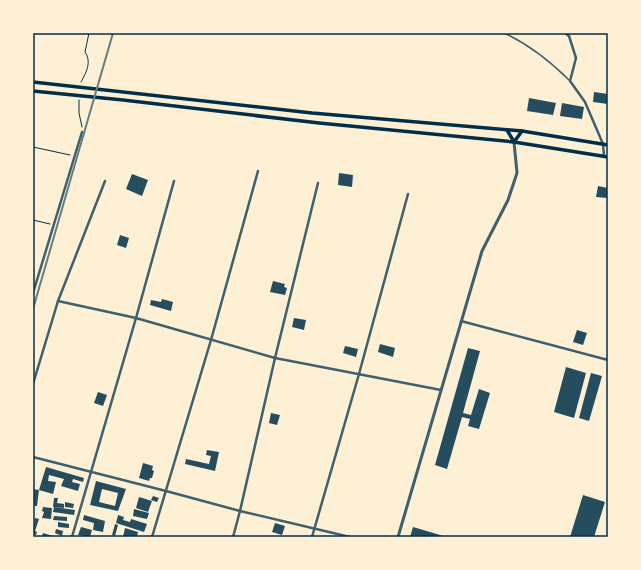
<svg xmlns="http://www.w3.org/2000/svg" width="641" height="570" font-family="'Work Sans',sans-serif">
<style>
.building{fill:#264d5e;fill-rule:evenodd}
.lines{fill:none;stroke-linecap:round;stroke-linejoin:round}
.path{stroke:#003049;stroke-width:1}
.service{stroke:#3f606c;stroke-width:1.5}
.minor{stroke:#3f606c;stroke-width:2.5}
.tertiary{stroke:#3f606c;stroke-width:3}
.secondary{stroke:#003049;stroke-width:3.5}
.rail{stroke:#657d81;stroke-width:2}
.neatline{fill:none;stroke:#003049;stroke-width:1.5}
</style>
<rect width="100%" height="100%" fill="#fdf0d5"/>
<g class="building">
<polygon points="594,92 608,94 608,104 593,102"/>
<polygon points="529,98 556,103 553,115 527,111"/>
<polygon points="562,103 584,107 582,119 560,116"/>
<polygon points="339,173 353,175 352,187 338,185"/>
<polygon points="132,174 148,180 142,196 126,189"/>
<polygon points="598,186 608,188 608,198 596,197"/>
<polygon points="120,235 129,238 126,248 117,245"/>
<polygon points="273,281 285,284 284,287 287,288 285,295 270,292"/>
<polygon points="162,299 173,302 171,311 150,305 151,300 161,302"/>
<polygon points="294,318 306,320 304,330 292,327"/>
<polygon points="577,330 587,333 583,345 573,342"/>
<polygon points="380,344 395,348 393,357 378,352"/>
<polygon points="345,346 358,349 356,357 343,353"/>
<polygon points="468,348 480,351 463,413 471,415 479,389 490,393 479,429 468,426 470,419 462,417 447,469 435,465"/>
<polygon points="566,367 586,373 574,418 554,412"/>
<polygon points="591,373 602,376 589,421 579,418"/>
<polygon points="98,392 107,395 103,406 94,403"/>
<polygon points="271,413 280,415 277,425 269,423"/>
<polygon points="207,450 219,452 215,471 185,464 186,459 209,464 211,456 206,455"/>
<polygon points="143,463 153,466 152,470 154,471 152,478 150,478 149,481 139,478"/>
<polygon points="46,467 84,478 83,482 73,479 72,482 80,484 78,491 61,486 64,479 49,475 48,481 56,482 53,494 39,490"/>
<path d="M96 481 126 489 118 511 90 505ZM102 489 118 493 115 506 99 502Z"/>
<polygon points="33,489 39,490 37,506 33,506"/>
<polygon points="583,495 605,502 594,537 570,537"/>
<polygon points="153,496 159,498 157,502 151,500"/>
<polygon points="139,497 152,501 148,512 136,508"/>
<polygon points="54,498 58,498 57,503 64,504 64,508 53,507"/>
<polygon points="65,502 74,504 73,508 65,507"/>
<polygon points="43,507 52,508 51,519 42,518 44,512 42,511"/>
<polygon points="54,507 75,510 74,515 53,512"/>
<polygon points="134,509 149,513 147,519 133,516"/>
<polygon points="84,515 105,521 103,532 93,530 94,523 83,520"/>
<polygon points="118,515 124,517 123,520 130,522 131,519 147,524 144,532 116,523"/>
<polygon points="54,516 67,517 67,521 53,520"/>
<polygon points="35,518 39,519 35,531 37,532 36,535 33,534"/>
<polygon points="58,522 69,524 69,528 58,527"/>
<polygon points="275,523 285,526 282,535 272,532"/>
<polygon points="115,524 118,525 115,536 112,535"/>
<polygon points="81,527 92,530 90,537 78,535"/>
<polygon points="413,527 447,537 410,537"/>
<polygon points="125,528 138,532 137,537 123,537"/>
<polygon points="56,529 63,531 62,536 55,533"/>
<polygon points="43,533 56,537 42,537"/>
</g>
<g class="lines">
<g class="path">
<path d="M81 82C86 73 92 62 85 52L89 33"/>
<polyline points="79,100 79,113 82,127"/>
<polyline points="33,147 70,155"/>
<polyline points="33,220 50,224"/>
</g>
<path class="service" d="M504 33C528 44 551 62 570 81"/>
<g class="minor">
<polyline points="565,33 569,36 576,58 570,81 585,102 603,144 604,156"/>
<polyline points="33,293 82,132"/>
<polyline points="58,301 136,318 275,358 441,390"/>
<polyline points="461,321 608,360"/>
<polyline points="33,384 58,301 105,181"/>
<polyline points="33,457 166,491 240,511 350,537"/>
<polyline points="72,537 136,318 174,181"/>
<polyline points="152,537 211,340 258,171"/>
<polyline points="233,537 240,511 275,358 318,183"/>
<polyline points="312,537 359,374 408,194"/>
</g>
<polyline class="tertiary" points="398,537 482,251 508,200 517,173 514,142"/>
<g class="secondary">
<polyline points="33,82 312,113 522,131 608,145"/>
<polyline points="33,91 123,100 319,123 514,142 608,157"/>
<polyline points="507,130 514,142 522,131"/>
</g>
<polyline class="rail" points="33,309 113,33"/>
</g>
<rect width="641" height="570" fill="none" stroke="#fdf0d5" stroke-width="68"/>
<rect x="34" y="34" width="573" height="502" class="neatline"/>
</svg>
